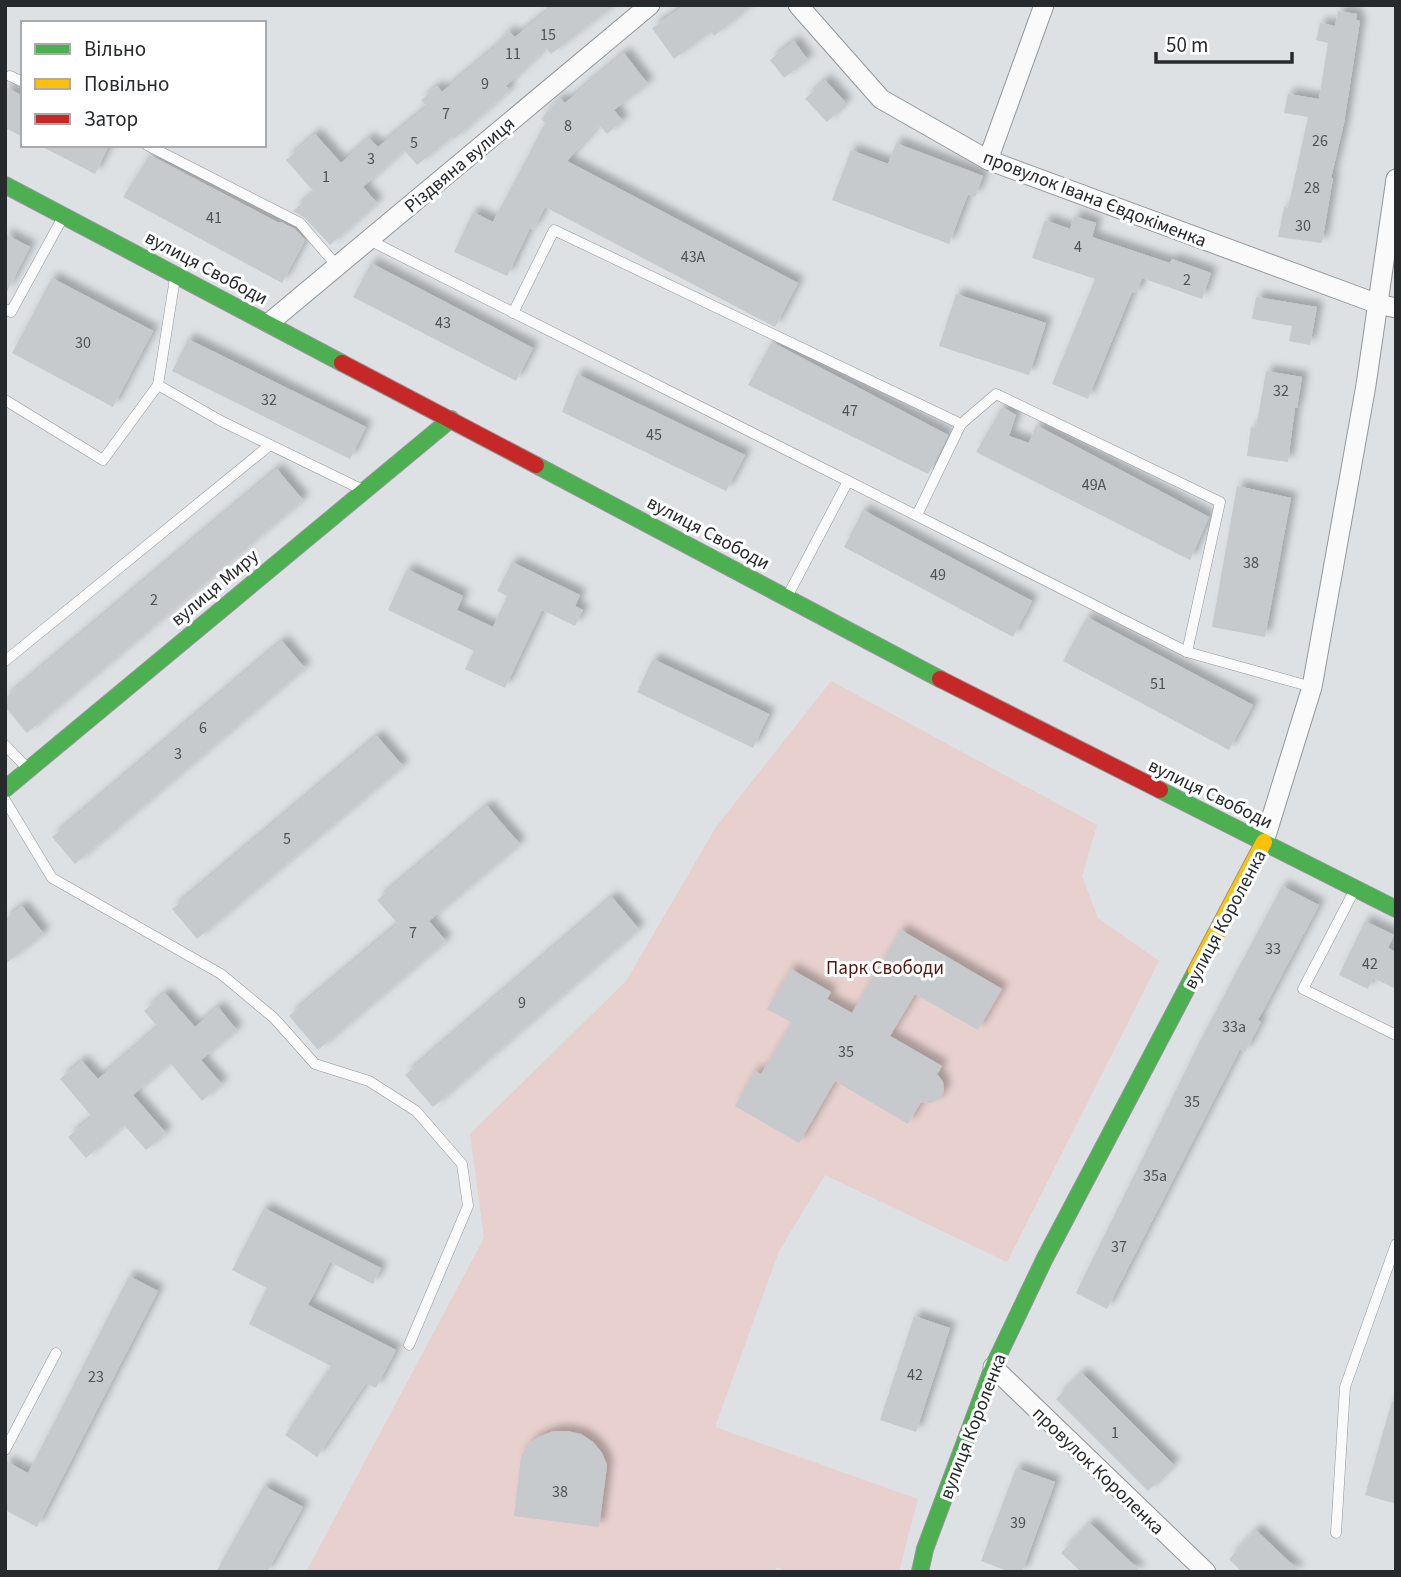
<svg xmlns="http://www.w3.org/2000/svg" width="1401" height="1577" font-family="'Source Sans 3',sans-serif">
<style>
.green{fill:#e7d0cd}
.building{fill:#c6cacc;filter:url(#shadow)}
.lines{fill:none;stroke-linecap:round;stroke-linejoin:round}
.lane-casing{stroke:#939698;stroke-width:11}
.street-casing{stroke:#939698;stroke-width:21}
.fast-casing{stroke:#939698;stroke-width:18}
.slow-casing{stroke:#939698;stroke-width:18}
.jam-casing{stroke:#939698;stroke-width:18}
.lane{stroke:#fafafb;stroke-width:10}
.street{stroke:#fafafb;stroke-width:19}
.fast{stroke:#4caf50;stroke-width:16}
.slow{stroke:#ffc107;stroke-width:16}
.jam{stroke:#c62828;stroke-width:16}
.labels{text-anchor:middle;stroke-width:6;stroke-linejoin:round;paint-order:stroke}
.number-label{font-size:16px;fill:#4f5254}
.street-label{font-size:19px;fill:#272a2c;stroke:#fff}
.park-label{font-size:19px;fill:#53170f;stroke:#fff}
</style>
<defs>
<filter id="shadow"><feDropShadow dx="6" dy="-6" stdDeviation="3.5" flood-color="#0004"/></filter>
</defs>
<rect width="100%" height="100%" fill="#dde1e4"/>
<polygon class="green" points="831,681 1097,825 1082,876 1098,918 1159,961 1007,1262 825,1175 779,1251 715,1427 918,1499 899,1572 787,1572 777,1567 775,1572 306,1572 484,1238 470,1134 626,981 716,827"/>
<g class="building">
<polygon points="555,5 615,5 551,54 546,48 506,86 510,90 454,139 452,137 417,165 404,150 363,187 377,203 330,245 305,218 293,211 314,192 286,160 315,134 341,163 369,138 378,147 427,107 421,100 437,86 442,92 493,49 509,31 515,37"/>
<polygon points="685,5 752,5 714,36 711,32 674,59 652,28"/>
<polygon points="1338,11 1357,14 1356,20 1360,21 1344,123 1331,178 1333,178 1322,243 1278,237 1284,207 1288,208 1308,117 1284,113 1288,94 1319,99 1328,43 1316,40 1320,23 1335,26"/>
<polygon points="794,41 808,60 784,78 770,60"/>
<polygon points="624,53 648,84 614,110 623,121 607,134 599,125 567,161 798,283 775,327 545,207 533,230 530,228 507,276 454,252 473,212 493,222 545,123 541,119 560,98 565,103"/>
<polygon points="825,80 846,103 827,122 805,99"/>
<polygon points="5,87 23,96 23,137 5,128"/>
<polygon points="896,143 983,176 975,197 968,194 949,244 832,200 851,150 888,164"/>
<polygon points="39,145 109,145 95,174"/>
<polygon points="150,155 279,223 281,222 295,229 305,240 282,283 123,197"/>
<polygon points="1074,216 1096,223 1092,237 1170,263 1172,259 1211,273 1202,299 1142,278 1137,293 1132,292 1088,399 1052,384 1095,279 1032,258 1045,220 1070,229"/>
<polygon points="5,234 30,247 5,295"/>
<polygon points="371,263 533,348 516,381 353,297"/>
<polygon points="52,278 153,331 113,407 12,353"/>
<polygon points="956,294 1046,323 1029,375 939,346"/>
<polygon points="1256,297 1317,307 1310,345 1289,341 1292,326 1252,319"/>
<polygon points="188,339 366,427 350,459 172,371"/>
<polygon points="772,342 948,435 928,474 748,385"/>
<polygon points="1266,371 1302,377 1297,408 1295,408 1288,462 1247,456 1251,427 1256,428"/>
<polygon points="577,374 745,455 726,491 562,412"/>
<polygon points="1002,407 1016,415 1009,436 1029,443 1036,425 1209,517 1190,560 976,452"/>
<polygon points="277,469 303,500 27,733 5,707 5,698"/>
<polygon points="1237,486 1291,498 1265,637 1212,627"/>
<polygon points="863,510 1032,601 1013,637 844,547"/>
<polygon points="512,562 580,595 575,606 583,610 575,626 542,610 505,688 465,669 474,651 388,610 407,569 463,596 457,610 493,627 507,596 497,591"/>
<polygon points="1087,617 1253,705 1229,750 1063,661"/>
<polygon points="282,641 305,668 75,864 52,837"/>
<polygon points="653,659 769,714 753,748 637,692"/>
<polygon points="377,736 403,766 197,939 172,909"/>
<polygon points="487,806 520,844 429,921 446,941 318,1050 289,1016 398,924 377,900"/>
<polygon points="1282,886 1319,905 1258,1020 1261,1022 1245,1052 1240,1049 1107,1309 1076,1293 1202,1037"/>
<polygon points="612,897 639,929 433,1107 405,1075"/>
<polygon points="22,906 44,934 5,964 5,919"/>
<polygon points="1365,921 1394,935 1388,948 1396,952 1396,989 1373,978 1368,989 1339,975"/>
<polygon points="901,930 1002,989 978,1030 915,994 890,1036 942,1066 937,1074 943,1082 944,1091 939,1099 931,1103 921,1102 908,1124 835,1081 799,1143 735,1106 755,1071 761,1074 792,1023 767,1009 791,969 831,992 827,999 852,1013"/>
<polygon points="165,993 195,1027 218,1007 237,1030 201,1060 222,1084 202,1101 170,1063 133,1095 166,1133 146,1150 124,1125 86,1158 68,1137 92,1117 60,1079 82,1061 98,1079 158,1027 144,1011"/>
<polygon points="264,1208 381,1268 373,1284 330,1262 308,1305 396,1350 376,1388 366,1383 317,1457 285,1435 331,1366 249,1324 267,1288 232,1270"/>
<polygon points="129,1276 158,1291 37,1527 5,1510 5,1461 28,1473"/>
<polygon points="914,1316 950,1328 916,1432 880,1420"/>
<polygon points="1082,1373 1174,1465 1148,1491 1056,1399"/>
<polygon points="1392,1401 1396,1402 1396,1504 1365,1495"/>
<polygon points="554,1431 567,1431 581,1434 593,1442 602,1453 607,1465 599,1527 514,1516 521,1456 529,1444 540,1436"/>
<polygon points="1016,1468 1055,1482 1022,1572 1010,1572 981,1561"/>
<polygon points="264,1486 303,1507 267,1572 216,1572"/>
<polygon points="1090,1523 1141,1572 1081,1572 1061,1553"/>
<polygon points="1256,1530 1300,1572 1242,1572 1229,1559"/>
</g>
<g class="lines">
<g class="lane-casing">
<g id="lane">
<polyline points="10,76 23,82"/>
<polyline points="147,145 300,223 337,266"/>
<polyline points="369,240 848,481 787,597"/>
<polyline points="5,309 11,312 63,217"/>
<polyline points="513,313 554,230 961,424"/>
<polyline points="158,385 221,421 363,490"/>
<polyline points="5,400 103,460 158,385 175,278"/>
<polyline points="848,481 1187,652 1312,687"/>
<polyline points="917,515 961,424 996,394 1220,502 1187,652"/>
<polyline points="5,661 270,445"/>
<polyline points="5,745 28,769"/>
<polyline points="5,800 52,878 221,974 274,1018 315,1064 369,1081 416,1111 462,1164 468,1206 409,1345"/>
<polyline points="1355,889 1303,989 1396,1035"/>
<polyline points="5,1450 56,1353"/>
<polyline points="1336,1533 1345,1387 1396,1244"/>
</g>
</g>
<g class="street-casing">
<g id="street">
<polyline points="798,5 881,99 988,160 1378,304 1396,308"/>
<polyline points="988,160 1044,5"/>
<polyline points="269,323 650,5"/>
<polyline points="1264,842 1312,687 1366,385 1396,179"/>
<polyline points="993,1367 1206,1572"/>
</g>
</g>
<g class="fast-casing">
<g id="fast">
<polyline points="5,185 342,363"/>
<polyline points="536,465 940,679"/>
<polyline points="5,789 451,419"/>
<polyline points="1160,790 1396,909"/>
<polyline points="920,1572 925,1549 993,1367 1044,1260 1196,971"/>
</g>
</g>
<g class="slow-casing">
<polyline id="slow" points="1196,971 1264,842"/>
</g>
<g class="jam-casing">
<g id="jam">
<polyline points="342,363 536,465"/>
<polyline points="940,679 1160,790"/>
</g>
</g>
<use href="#lane" class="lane"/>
<use href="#street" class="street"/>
<use href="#fast" class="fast"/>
<use href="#slow" class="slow"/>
<use href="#jam" class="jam"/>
</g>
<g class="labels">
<g class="number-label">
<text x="548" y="40">15</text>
<text x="513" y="59">11</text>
<text x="485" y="89">9</text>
<text x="446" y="119">7</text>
<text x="568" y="131">8</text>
<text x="1320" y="146">26</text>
<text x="414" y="148">5</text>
<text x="371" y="164">3</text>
<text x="326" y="182">1</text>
<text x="1312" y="193">28</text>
<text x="214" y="223">41</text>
<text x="1303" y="231">30</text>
<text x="1078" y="252">4</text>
<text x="693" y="262">43А</text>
<text x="1187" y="285">2</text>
<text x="443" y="328">43</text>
<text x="83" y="348">30</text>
<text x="1281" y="396">32</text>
<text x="269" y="405">32</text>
<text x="850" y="416">47</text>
<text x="654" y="440">45</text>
<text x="1094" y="490">49А</text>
<text x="1251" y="568">38</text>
<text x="938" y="580">49</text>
<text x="154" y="605">2</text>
<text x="1158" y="689">51</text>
<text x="203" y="733">6</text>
<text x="178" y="759">3</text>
<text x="287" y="844">5</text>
<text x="413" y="938">7</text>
<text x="1273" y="954">33</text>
<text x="1370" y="969">42</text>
<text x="522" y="1008">9</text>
<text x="1234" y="1032">33а</text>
<text x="846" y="1057">35</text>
<text x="1192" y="1107">35</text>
<text x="1155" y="1181">35а</text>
<text x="1119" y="1252">37</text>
<text x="915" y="1380">42</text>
<text x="96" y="1382">23</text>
<text x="1115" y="1438">1</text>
<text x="560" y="1497">38</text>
<text x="1018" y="1528">39</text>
</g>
<g class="street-label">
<text transform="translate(459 164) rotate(-40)" y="7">Різдвяна вулиця</text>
<text transform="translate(1095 198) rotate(21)" y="7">провулок Івана Євдокіменка</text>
<text transform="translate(207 267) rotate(28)" y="7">вулиця Свободи</text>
<text transform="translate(709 532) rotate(28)" y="7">вулиця Свободи</text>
<text transform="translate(214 587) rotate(-40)" y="7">вулиця Миру</text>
<text transform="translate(1211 793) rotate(26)" y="7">вулиця Свободи</text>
<text transform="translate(1224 919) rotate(-62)" y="7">вулиця Короленка</text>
<text transform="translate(972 1426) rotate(-69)" y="7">вулиця Короленка</text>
<text transform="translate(1099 1470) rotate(44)" y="7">провулок Короленка</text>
</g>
<g class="park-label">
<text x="885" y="974">Парк Свободи</text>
</g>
</g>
<rect width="1401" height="1577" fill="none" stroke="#272a2c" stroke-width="14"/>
<rect x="21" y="21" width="245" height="126" fill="#ffffff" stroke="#a9aaab" stroke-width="2"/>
<rect x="35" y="44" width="35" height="10" fill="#4caf50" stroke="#a9aaab" stroke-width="2"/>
<text x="84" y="56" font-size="21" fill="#272a2c">Вільно</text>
<rect x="35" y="79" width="35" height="10" fill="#ffc107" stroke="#a9aaab" stroke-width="2"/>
<text x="84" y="91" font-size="21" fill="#272a2c">Повільно</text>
<rect x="35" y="114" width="35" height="10" fill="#c62828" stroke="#a9aaab" stroke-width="2"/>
<text x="84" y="126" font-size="21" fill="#272a2c">Затор</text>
<path d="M1156 52v10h136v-10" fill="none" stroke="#272a2c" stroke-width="3.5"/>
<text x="1166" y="52" font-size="21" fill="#272a2c" stroke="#ffffff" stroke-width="5" paint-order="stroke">50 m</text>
</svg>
